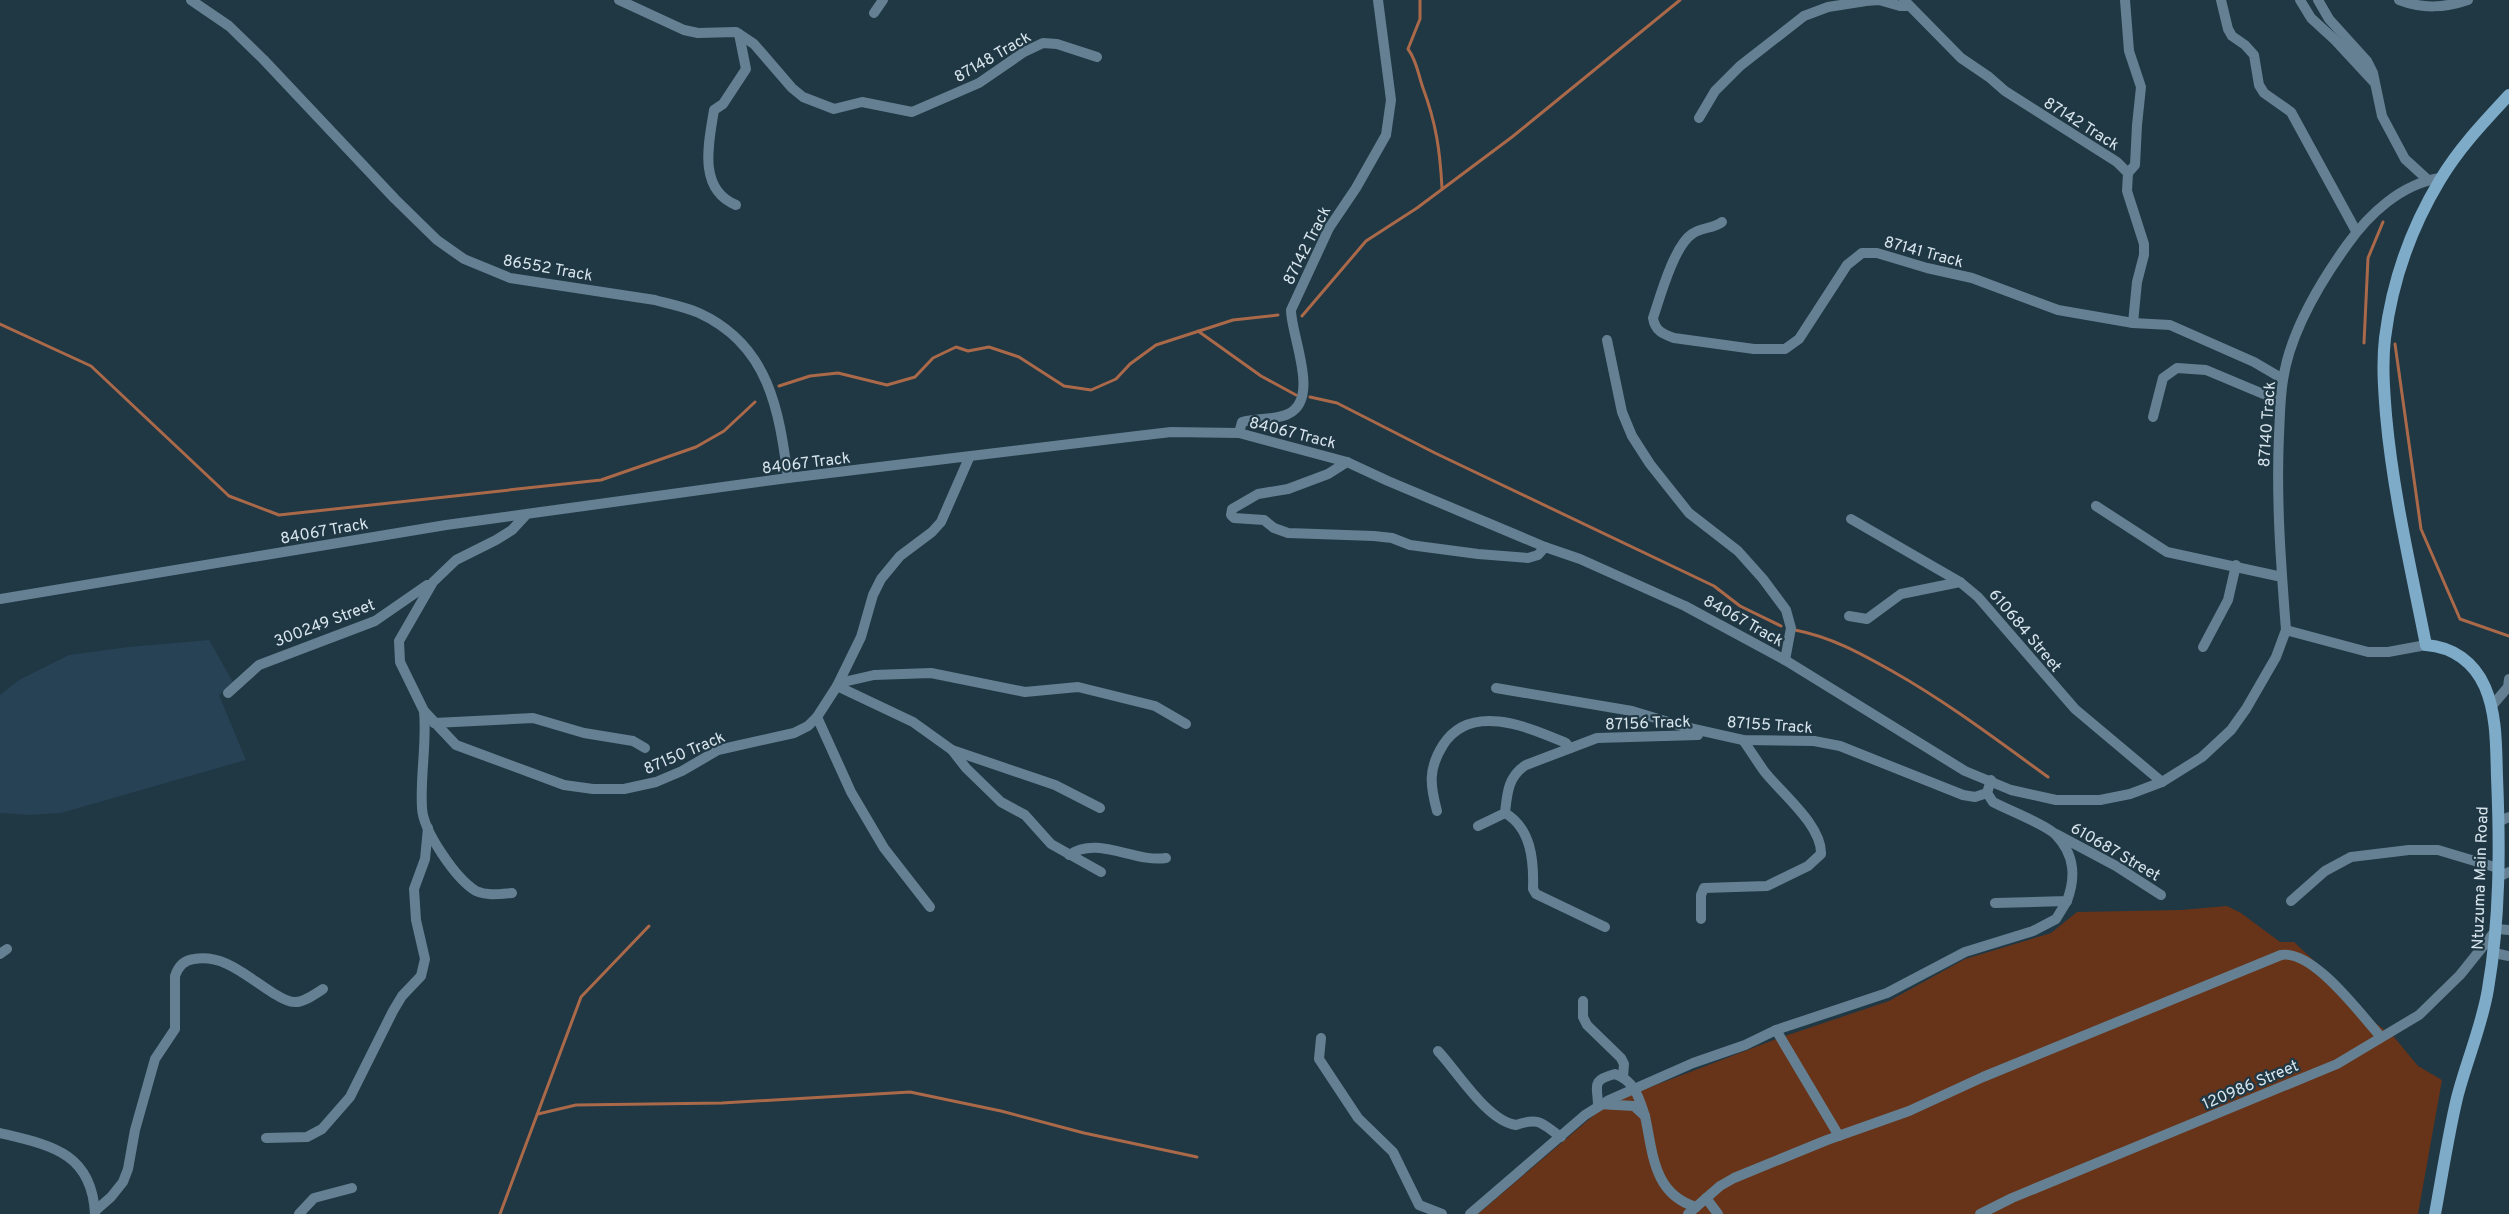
<svg xmlns="http://www.w3.org/2000/svg" width="2509" height="1214" font-family="Overpass,sans-serif">
<style>
.built{fill:#264254}
.green{fill:#673419}
.lines{fill:none;stroke-linecap:round;stroke-linejoin:round}
.stream{stroke:#aa6949;stroke-width:3}
.street{stroke:#648092;stroke-width:10}
.secondary{stroke:#7eabc8;stroke-width:12}
.labels{text-anchor:middle;stroke-width:4.5;stroke-linejoin:round;paint-order:stroke}
.street-label{font-size:16px;fill:#d7e5ed;stroke:#203744}
</style>
<rect width="100%" height="100%" fill="#203744"/>
<polygon class="built" points="209,640 233,682 219,695 246,760 61,813 29,815 0,813 0,695 19,680 69,655 128,647"/>
<polygon class="green" points="2227,906 2241,913 2280,942 2294,942 2325,971 2370,1019 2394,1037 2418,1066 2442,1080 2418,1214 1478,1214 1600,1110 1614,1101 1779,1038 1889,1001 1965,959 2051,933 2077,912 2181,910"/>
<g class="lines">
<g class="stream">
<path d="M1420 0V19L1408 49C1417 61 1418 74 1423 88 1436 123 1440 150 1442 188"/>
<polyline points="1302,316 1366,241 1417,208 1512,137 1680,0"/>
<polyline points="0,324 91,366 229,496 279,515 601,480 696,447 724,431 755,402"/>
<polyline points="1198,331 1261,376 1296,395"/>
<polyline points="2364,343 2368,258 2383,222"/>
<polyline points="2395,344 2421,529 2460,619 2509,636"/>
<polyline points="779,386 810,376 838,373 887,385 915,377 933,358 956,347 968,351 989,347 1019,357 1064,386 1091,390 1116,379 1130,364 1156,345 1233,320 1278,315"/>
<polyline points="1310,397 1337,403 1435,453 1714,586 1740,606 1781,626"/>
<path d="M1795 630C1831 637 1860 653 1892 671 1947 702 1997 740 2048 777"/>
<polyline points="538,1114 576,1105 722,1103 910,1092 1001,1111 1084,1133 1197,1157"/>
<polyline points="500,1214 581,997 649,926"/>
</g>
<g class="street">
<path d="M191 0 229 26 263 59 395 199 437 240 464 259 510 278 655 300C669 304 685 307 699 313 769 345 779 410 788 478"/>
<polyline points="619,0 684,30 698,33 736,32 754,44 792,88 803,97 834,109 862,102 912,112 979,83 1024,52 1043,43 1057,44 1097,57"/>
<polyline points="1904,0 1961,58 1989,77 2005,91 2117,162 2128,173 2127,191 2144,244 2144,255 2137,282 2133,323"/>
<polyline points="2125,0 2129,51 2141,87 2137,125 2135,165 2128,173"/>
<polyline points="2221,0 2228,29 2232,36 2245,45 2254,55 2259,85 2264,93 2291,112 2356,231"/>
<polyline points="2300,0 2311,18 2335,40 2373,81"/>
<polyline points="2318,0 2329,19 2367,61 2373,73 2382,116 2405,159 2428,180"/>
<path d="M2399 0C2423 9 2444 8 2468 0"/>
<polyline points="874,13 883,0"/>
<polyline points="1699,118 1715,91 1740,66 1804,16 1828,7 1866,1 1879,0 1900,6 1908,6"/>
<path d="M736 205C697 189 709 142 714 110L723 104 746 69 739 34"/>
<path d="M1722 222C1713 229 1701 227 1692 234 1674 246 1660 297 1653 318 1655 331 1663 334 1674 338L1754 349H1785L1799 339 1847 265 1862 253H1877L1927 268 1972 278 2058 310 2133 323 2170 325 2254 362 2283 379"/>
<polyline points="1607,340 1622,412 1632,436 1650,464 1689,513 1738,551 1763,579 1786,610 1791,628 1785,660"/>
<polyline points="2153,417 2163,378 2177,368 2206,370 2280,401"/>
<path d="M1239 433 1242 422C1256 418 1277 420 1288 414 1321 399 1291 336 1291 310L1329 228 1356 188 1386 135 1391 100 1378 0"/>
<polyline points="1347,462 1328,474 1288,489 1258,494 1232,509 1231,515 1234,518 1264,520 1274,528 1288,533 1374,536 1392,538 1410,545 1478,554 1528,558 1538,555 1545,547"/>
<polyline points="2096,506 2167,552 2282,577"/>
<polyline points="525,516 512,530 496,540 456,560 433,582 399,641 400,662 424,711 456,745 564,785 593,789 624,789 656,782 682,771 718,750 794,733 808,726 817,717 837,686 861,637 873,595 881,579 900,556 932,532 941,522 969,458"/>
<polyline points="1851,519 1960,582 1978,597 2075,709 2162,782"/>
<polyline points="0,599 446,525 788,478 1137,436 1171,432 1239,433 1347,462 1388,481 1545,547 1580,559 1685,606 1785,660 1965,771 2011,790 2056,800 2100,800 2130,794 2162,782 2202,757 2231,730 2246,709 2276,657 2286,630 2368,652 2388,652 2426,645"/>
<polyline points="1849,616 1867,619 1901,594 1960,582"/>
<path d="M2286 630C2281 565 2276 500 2279 435 2280 416 2280 398 2283 380 2290 332 2319 284 2347 245 2369 214 2401 184 2440 178"/>
<polyline points="2203,647 2228,600 2236,565"/>
<polyline points="839,683 874,675 931,673 1025,692 1078,687 1155,706 1186,724"/>
<polyline points="837,686 913,722 952,750 966,768 1001,802 1025,815 1051,844 1101,872"/>
<polyline points="1496,688 1632,711 1685,727 1743,740 1814,741 1840,746 1963,795 1975,797 1987,793 1991,780"/>
<polyline points="228,693 259,665 375,621 427,585"/>
<polyline points="2491,707 2508,687 2509,679"/>
<path d="M424 711C427 744 420 775 422 808 423 831 456 879 476 891 487 896 500 894 512 893"/>
<polyline points="817,717 851,792 884,848 930,907"/>
<polyline points="434,723 533,718 584,733 633,741 645,748"/>
<polyline points="952,750 1055,785 1100,808"/>
<path d="M1987 793 1993 802C2008 810 2047 825 2056 835 2075 855 2076 877 2067 901L1995 903"/>
<path d="M1437 811C1430 785 1428 769 1443 745 1471 701 1530 728 1566 743L1570 748"/>
<path d="M1505 813C1531 828 1534 860 1533 889L1536 894 1605 927"/>
<polyline points="2498,822 2509,817"/>
<path d="M1478 826 1505 813C1507 794 1508 776 1526 765L1597 738 1698 735"/>
<polyline points="2056,834 2116,866 2161,895"/>
<path d="M1069 855C1098 835 1134 863 1166 858"/>
<polyline points="2498,877 2509,872"/>
<polyline points="2291,901 2325,871 2351,857 2409,850 2438,850 2498,868"/>
<path d="M1701 919V895L1704 888 1767 886 1808 866 1821 854C1822 825 1781 793 1764 771 1757 761 1750 750 1743 740"/>
<polyline points="2494,953 2509,956"/>
<polyline points="0,954 7,949"/>
<polyline points="1583,1001 1583,1017 1587,1025 1621,1058 1624,1064 1623,1077"/>
<polyline points="1776,1030 1839,1136"/>
<polyline points="1321,1038 1319,1059 1358,1118 1393,1152 1419,1205 1442,1214"/>
<path d="M1438 1051C1457 1071 1487 1121 1516 1125 1540 1117 1541 1123 1561 1137"/>
<path d="M1615 1074C1635 1081 1639 1098 1645 1116L1634 1106 1598 1104C1597 1084 1592 1080 1615 1074Z"/>
<path d="M1645 1116C1653 1153 1653 1194 1696 1207"/>
<path d="M0 1133C50 1145 92 1152 95 1214"/>
<polyline points="266,1138 307,1137 322,1129 350,1097 393,1011 402,996 421,976 425,959 416,920 414,889 425,859 428,828"/>
<polyline points="1706,1198 1718,1214"/>
<path d="M95 1211 111 1197 123 1182 128 1169 135 1130 155 1059 175 1029V976C178 967 184 960 194 959 225 954 247 977 273 993 278 996 287 1002 294 1002 303 1003 315 994 323 989"/>
<polyline points="299,1214 314,1198 352,1188"/>
<polyline points="1470,1214 1585,1115 1609,1100 1693,1063 1745,1045 1776,1030 1887,993 1965,952 2033,931 2056,919 2067,901"/>
<path d="M1688 1214 1720 1186 1734 1178 1827 1140 1909 1111 1983 1077 2281 955C2313 949 2361 1015 2381 1037"/>
<polyline points="1980,1214 2012,1198 2337,1064 2419,1015 2460,975 2497,929 2509,930"/>
</g>
<path class="secondary" d="M2435 1214C2442 1176 2448 1136 2457 1098 2466 1062 2482 1026 2488 989 2500 919 2500 848 2497 777 2496 747 2497 715 2485 687 2474 662 2453 647 2426 645 2411 569 2393 493 2386 415 2384 390 2382 364 2385 338 2392 282 2411 228 2440 180 2459 148 2484 122 2509 95"/>
</g>
<g class="labels">
<g class="street-label">
<text transform="translate(992 56) rotate(-30)" y="6">87148 Track</text>
<text transform="translate(2082 123) rotate(32)" y="6">87142 Track</text>
<text transform="translate(1306 245) rotate(-63)" y="6">87142 Track</text>
<text transform="translate(1924 251) rotate(15)" y="6">87141 Track</text>
<text transform="translate(548 267) rotate(10)" y="6">86552 Track</text>
<text transform="translate(2266 424) rotate(-86)" y="6">87140 Track</text>
<text transform="translate(1293 432) rotate(14)" y="6">84067 Track</text>
<text transform="translate(806 462) rotate(-7)" y="6">84067 Track</text>
<text transform="translate(324 530) rotate(-10)" y="6">84067 Track</text>
<text transform="translate(1744 620) rotate(29)" y="6">84067 Track</text>
<text transform="translate(324 622) rotate(-21)" y="6">300249 Street</text>
<text transform="translate(2026 630) rotate(50)" y="6">610684 Street</text>
<text transform="translate(1648 722) rotate(-2)" y="6">87156 Track</text>
<text transform="translate(1770 724) rotate(4)" y="6">87155 Track</text>
<text transform="translate(684 752) rotate(-23)" y="6">87150 Track</text>
<text transform="translate(2116 851) rotate(30)" y="6">610687 Street</text>
<text transform="translate(2479 878) rotate(-88)" y="6">Ntuzuma Main Road</text>
<text transform="translate(2250 1084) rotate(-23)" y="6">120986 Street</text>
</g>
</g>
</svg>
